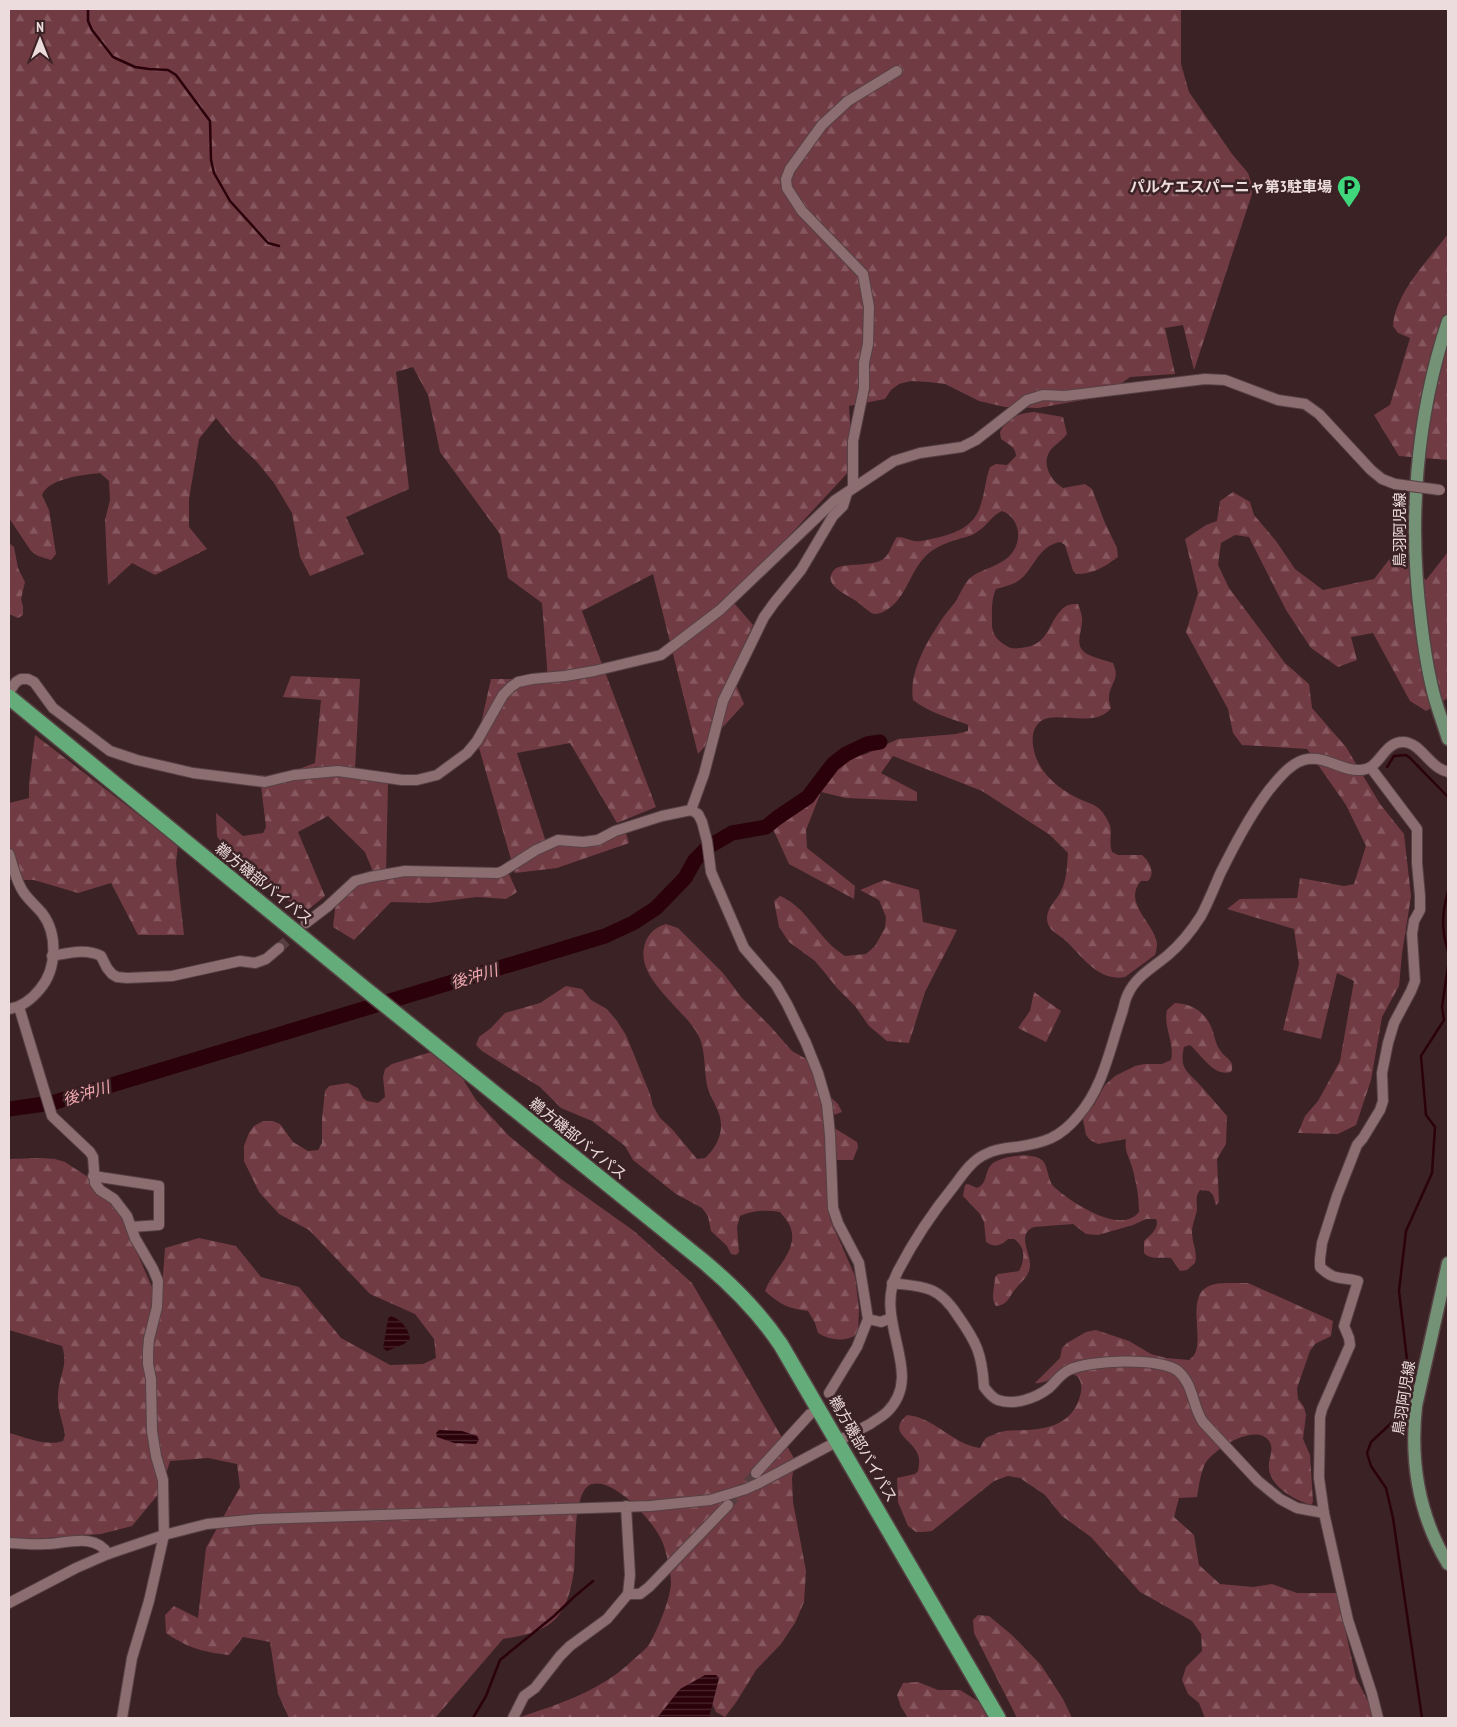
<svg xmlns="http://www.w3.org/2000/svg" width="1457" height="1727" font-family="'PT Sans Narrow','Noto Sans JP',sans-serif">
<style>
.forest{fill:url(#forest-firs)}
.water{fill:url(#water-rules)}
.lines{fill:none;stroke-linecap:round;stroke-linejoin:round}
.stream{stroke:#2b020b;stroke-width:2.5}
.river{stroke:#2b020b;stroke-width:15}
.minor-tunnel{stroke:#563e41;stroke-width:10;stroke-dasharray:10 5;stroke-linecap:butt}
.minor-casing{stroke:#564144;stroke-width:12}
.major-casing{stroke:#564144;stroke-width:15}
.highway-casing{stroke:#564144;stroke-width:18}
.minor{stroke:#8c6d70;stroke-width:10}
.major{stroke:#749376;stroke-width:12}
.highway{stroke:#64ad7a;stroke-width:15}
.minor-bridge-casing{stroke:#564144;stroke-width:12;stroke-linecap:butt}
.minor-bridge{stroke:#8c6d70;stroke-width:10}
.labels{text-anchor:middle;stroke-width:5;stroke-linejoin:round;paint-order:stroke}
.poi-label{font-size:15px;font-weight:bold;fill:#eddcdd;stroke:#3b2225;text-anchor:end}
.street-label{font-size:15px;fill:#eddcdd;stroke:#3b2225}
.water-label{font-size:16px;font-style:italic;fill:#f2a9b1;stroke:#3b2225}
</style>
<defs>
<pattern id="forest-firs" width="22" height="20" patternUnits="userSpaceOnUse" patternTransform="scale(1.25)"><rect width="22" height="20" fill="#713b43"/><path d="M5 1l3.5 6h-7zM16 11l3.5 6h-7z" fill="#86575e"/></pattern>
<pattern id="water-rules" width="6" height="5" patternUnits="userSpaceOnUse" patternTransform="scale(1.25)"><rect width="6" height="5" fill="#2b020b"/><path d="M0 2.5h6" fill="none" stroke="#4a262e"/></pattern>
</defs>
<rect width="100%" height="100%" fill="#3b2225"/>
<g class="forest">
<path d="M9 9H1181V64L1189 92 1232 154 1248 173 1251 182 1252 194 1194 370 1183 325 1165 328 1175 374 1130 377 1105 396 1038 408 1005 407 979 401 945 384 929 382 911 381 899 384 891 390 885 399 849 406 853 467 778 548 728 596 753 625 731 673 744 704 698 754 653 574 582 611 656 807 617 823 570 743 517 753 546 842 589 846 625 830 629 843 557 868 515 873 477 741 491 679H548L542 603 508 578 500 534 440 452 428 395 413 367 396 372 409 489 346 517 364 554 310 576 300 557 292 513 274 483 257 462 233 439 216 418 199 439 189 499V527L207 549 155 575 132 563 108 585 105 520 110 500 109 481 100 473C83 475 49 478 42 495L49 510 56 554 51 560 38 556 31 551 9 518Z"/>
<path d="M1448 234V460L1399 456 1374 415 1390 405 1410 338 1398 333 1393 326C1396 291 1428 261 1448 234Z"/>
<path d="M1034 412 1063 417 1067 434C1062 441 1054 445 1050 451 1041 464 1051 481 1063 488L1085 484 1092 489 1105 523 1117 548 1118 557C1104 567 1094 574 1076 574L1073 571 1065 545 1060 542C1037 546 1033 572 1018 581 1012 585 1003 587 996 589 991 600 992 612 992 624 992 634 997 640 1005 645 1011 649 1014 649 1020 648 1052 646 1047 619 1066 606 1070 604 1074 604 1078 604 1080 610 1083 616 1082 623 1081 634 1074 646 1087 654 1095 658 1105 660 1113 663 1119 677 1114 679 1110 691 1108 697 1109 702 1111 708 1096 729 1056 710 1041 721 1033 727 1032 736 1033 745 1036 772 1060 791 1084 801 1092 804 1098 806 1103 813 1117 832 1107 835 1112 852L1118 855H1142C1149 861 1156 873 1148 881H1141C1122 902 1154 923 1157 943 1157 947 1156 952 1155 955L1125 977C1098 982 1082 956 1065 940 1057 933 1047 930 1047 918 1047 907 1057 900 1061 891 1067 880 1067 865 1068 853L1050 835 982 791 893 756 881 773 917 792V801L846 798 821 792 806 830 807 848 855 886 854 899 789 864 773 829 804 806 838 767 857 756 866 754 898 739 956 734 968 731V725L966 724C947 717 930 713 913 700 909 673 925 645 940 622 944 615 951 608 956 601 960 594 964 584 970 578 983 568 1002 566 1012 553 1023 539 1019 517 1002 511 991 516 987 526 977 532 972 536 965 537 959 539 945 543 932 548 923 559 909 575 905 600 885 611 882 613 878 614 874 614 868 612 861 604 856 601 846 594 820 584 835 569 842 563 868 566 880 561 890 557 891 544 897 537 905 537 908 540 915 541 920 542 926 540 931 539 950 535 973 529 980 507 985 494 985 480 990 467L996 464 1007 465 1016 456C1016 447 1008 444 1001 439L1000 432C1007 418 1019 413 1034 412Z"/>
<polygon points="1233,492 1250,502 1254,515 1276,541 1295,569 1323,590 1374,579 1395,552 1426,580 1448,552 1448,598 1447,599 1448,698 1426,711 1410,701 1373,633 1351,637 1357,660 1338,667 1311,648 1286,610 1249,537 1235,535 1221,543 1218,565 1229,588 1285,663 1309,684 1312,708 1346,747 1380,804 1404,834 1411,896 1402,954 1399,986 1382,1017 1371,1080 1356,1125 1338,1134 1298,1133 1305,1116 1318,1101 1340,1061 1354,981 1337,973 1321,1039 1283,1030 1299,964 1294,929 1227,909 1240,899 1297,898 1300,878 1344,886 1354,884 1366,846 1346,805 1307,749 1242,745 1233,733 1228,709 1186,632 1198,593 1185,539 1206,525 1217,521 1220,501"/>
<polygon points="9,543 14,547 18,568 25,582 21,599 23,607 23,615 18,618 9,614"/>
<polygon points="291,676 360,679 355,769 388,782 386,873 509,874 517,892 506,899 477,897 429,903 391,902 354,940 333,927 337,893 371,875 372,869 365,852 328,816 298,832 325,896 305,912 232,862 217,836 216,813 243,836 263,833 266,827 261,786 231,779 232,772 277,777 315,763 321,700 283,697"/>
<polygon points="35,735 178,845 176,863 184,935 138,935 111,883 78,893 34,880 9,880 9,803 29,798 29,784"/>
<path d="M884 880 919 890 923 922 957 930 925 992 909 1043 887 1041 869 1026 855 1006 837 988 825 973 815 961 789 942 779 927 774 901 780 896C802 905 813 927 829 943 833 948 840 952 845 956L866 954 875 946 885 928 886 917 879 900 860 890Z"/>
<path d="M666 924 678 928 723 973 742 998 770 1026 792 1051 808 1060 827 1094 838 1104 842 1112 831 1116V1126L857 1142 858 1147 853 1160H837L829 1164 830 1219 855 1276 859 1310 858 1334C845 1342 831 1341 818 1333L815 1323 808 1311C789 1309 779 1304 765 1291 772 1270 802 1249 789 1224 787 1220 783 1216 780 1212 766 1210 754 1210 740 1216L737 1227 739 1252 736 1255 731 1254 727 1246 711 1231 708 1216 702 1208 676 1194 633 1160 625 1146 592 1121 561 1108 540 1087 482 1051 476 1045 479 1037 491 1028 505 1013 540 1003 566 986 582 989 591 1000 607 1009 617 1021 626 1035 650 1094 653 1106 660 1118 672 1129 697 1159 705 1158C713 1151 720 1140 721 1128 722 1113 713 1103 708 1089 703 1070 707 1050 697 1033 682 1007 634 977 645 944 648 933 656 927 666 924Z"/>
<polygon points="1034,992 1061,1011 1046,1042 1018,1028 1030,1011"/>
<path d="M1175 1003C1194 1004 1207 1013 1213 1032 1215 1038 1216 1045 1220 1050 1225 1059 1236 1060 1231 1072 1213 1077 1202 1055 1190 1045L1184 1047C1179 1069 1187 1071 1200 1085 1209 1095 1218 1106 1227 1116L1226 1144 1217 1159 1219 1202 1216 1205 1213 1195 1209 1191 1200 1190C1195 1197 1197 1201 1197 1209 1196 1217 1192 1224 1192 1232 1192 1243 1198 1252 1195 1263L1187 1270 1180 1271 1171 1258C1162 1257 1150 1260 1144 1253V1241C1150 1235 1160 1228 1156 1219H1146L1133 1225 1098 1235 1086 1234 1073 1224 1034 1227C1016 1234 1031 1253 1030 1266 1029 1278 1019 1283 1013 1292 1008 1300 1006 1305 996 1306 990 1299 995 1286 995 1277L998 1274 1019 1271C1025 1260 1026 1247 1014 1239H1008C1001 1246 995 1248 986 1242L984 1222 980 1214 963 1196 965 1185 968 1184 977 1188C988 1183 984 1173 991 1165 999 1156 1034 1151 1043 1161 1049 1169 1047 1179 1054 1187 1070 1201 1120 1236 1139 1212 1139 1196 1136 1181 1132 1167 1129 1156 1124 1151 1126 1139L1098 1144 1090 1140 1086 1135 1083 1120 1084 1115 1094 1105 1105 1085 1115 1076 1135 1066 1144 1064H1162L1171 1060C1175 1043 1163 1027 1167 1010Z"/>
<path d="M431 1052 447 1054 476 1100 508 1135 561 1179 634 1231 692 1283 795 1460 792 1478 793 1502 806 1571 804 1602 795 1623 781 1644 756 1670 737 1701 725 1717 716 1712 710 1699 662 1718H517C560 1704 601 1691 634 1659 638 1655 644 1651 648 1646 657 1632 671 1598 671 1582 671 1572 666 1550 662 1541 654 1522 615 1478 592 1484 572 1489 576 1553 574 1570 572 1585 568 1604 558 1616 545 1632 522 1636 503 1639L435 1718H289L278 1694 270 1642 243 1637 229 1655C203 1652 188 1648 166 1633L165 1615 174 1606 198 1618 206 1548 240 1487 237 1464 208 1458 170 1461 161 1491 132 1526 101 1534 33 1539 9 1538V1433C25 1437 46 1447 63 1441L65 1435C63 1421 57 1410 58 1396 58 1377 69 1366 62 1346L9 1330V1159L41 1158 55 1159 65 1162 91 1179 112 1196 152 1287 163 1276 165 1248 199 1238 236 1246 261 1277 299 1287 341 1338 390 1365 423 1364 436 1358 434 1339 415 1314 370 1294 309 1230 279 1214 259 1192 244 1161V1146L249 1133 254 1126 263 1121H273L280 1124 293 1142 308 1151 318 1150 322 1143V1119L325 1091 329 1086 348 1083 358 1088 363 1098 367 1101 378 1103 385 1097 383 1077 385 1069 392 1064Z"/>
<path d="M1232 1283H1248L1333 1321 1331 1336 1315 1344 1310 1351 1297 1388 1298 1399 1304 1407 1306 1415 1303 1439 1310 1455 1313 1502 1311 1505C1293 1500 1266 1484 1269 1463 1270 1456 1274 1448 1269 1441 1256 1422 1213 1449 1205 1464 1200 1474 1199 1487 1197 1497L1179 1498 1174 1517 1194 1535 1199 1565 1220 1584 1253 1587 1272 1584 1297 1593H1337L1356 1678 1374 1713 1375 1718H1205L1199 1703 1188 1694 1182 1680 1186 1667 1202 1651 1201 1634 1192 1621 1140 1592 1091 1537 1062 1516 1045 1495 1020 1478 1008 1476 994 1481 932 1531 923 1532H916L908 1526 898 1502 897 1478 915 1474 918 1471C919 1466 920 1460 918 1455 913 1439 886 1433 907 1415 934 1417 952 1444 980 1448 982 1445 983 1441 986 1438 986 1438 992 1435 993 1435 1004 1429 1014 1431 1026 1430 1053 1429 1075 1421 1081 1392 1082 1386 1081 1378 1075 1375 1062 1369 1047 1385 1035 1383L1060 1358 1062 1348 1067 1343 1086 1332 1096 1330 1129 1341 1151 1354 1166 1358 1189 1360C1192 1357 1195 1355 1196 1351 1202 1334 1187 1295 1209 1286 1216 1283 1224 1283 1232 1283Z"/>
<polygon points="978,1615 989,1616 1013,1636 1041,1665 1063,1699 1072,1718 1017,1718 974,1633 973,1620"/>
<polygon points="918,1682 938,1690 960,1690 981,1703 988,1718 908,1718 901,1707 897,1695 903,1683"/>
</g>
<g class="water">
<path d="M390 1316C400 1318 409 1329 410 1339L404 1344 387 1351 383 1348 388 1319Z"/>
<polygon points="439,1430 462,1431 477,1436 479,1440 476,1444 454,1443 437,1437 436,1433"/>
<polygon points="705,1675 716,1675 719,1678 709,1718 657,1718 680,1689"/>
</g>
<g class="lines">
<g class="stream">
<polyline points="88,9 88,21 92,30 113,57 135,67 149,69 168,70 176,75 210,121 211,160 214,173 230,201 268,243 279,246"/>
<polyline points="1387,767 1394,756 1406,755 1410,758 1448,797"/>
<path d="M1448 891C1442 914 1441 929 1448 951"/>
<polyline points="473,1718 486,1696 500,1660 554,1616 575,1596 593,1581"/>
<polyline points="1422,1718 1393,1518 1386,1488 1371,1466 1367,1453 1371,1442 1399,1416 1405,1394 1408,1375 1407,1360 1399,1291 1406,1231 1432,1173 1435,1127 1426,1115 1421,1056 1444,1020 1442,1007 1448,966"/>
</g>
<polyline class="river" points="9,1109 52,1103 605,936 633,923 656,908 685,878 695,860 708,847 732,833 766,827 777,818 808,797 833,764 846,754 867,744 880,742"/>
<g class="minor-tunnel">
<polyline points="279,948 300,929"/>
<polyline points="728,1505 756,1473"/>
</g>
<g class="minor-casing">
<g id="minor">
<polyline points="853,488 853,441 864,388 864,363 868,344 869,307 863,274 802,211 787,188 786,179 790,169 822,125 848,101 897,71"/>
<polyline points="9,692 16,682 21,679 28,679 34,682 53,708 110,751 137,760 193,773 265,782 294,775 338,771 402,780 417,780 437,775 467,753 477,741 503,695 511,687 518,682 532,679 565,676 594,671 661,655 720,610 834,501 894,461 920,453 962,447 976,440 1027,400 1043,395 1065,396 1205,379 1225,380 1278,400 1305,404 1319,414 1371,470 1382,479 1395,484"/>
<path d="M1371 768 1417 829V863L1420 896V910L1414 921 1412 934 1415 981 1411 991 1394 1023 1388 1043 1382 1073 1383 1101 1380 1110 1363 1138 1357 1145 1337 1196 1322 1243 1320 1259V1267C1336 1282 1340 1276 1358 1281L1344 1326 1349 1338 1350 1345 1322 1409 1320 1417 1319 1478 1324 1513 1348 1620 1372 1694 1378 1718"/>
<polyline points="691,810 704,774 723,701 764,617 774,603 801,570 833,516 843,506 847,493"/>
<path d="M9 854C13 866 16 882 24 893 29 900 36 906 42 913 58 934 57 969 40 989 32 999 22 1007 9 1009"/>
<polyline points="306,923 327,907 355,881 370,877 405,871 498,873 503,871 536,850 558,840 583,842 598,840 615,831 662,816 691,810 698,814 702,822 707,841 711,872 744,948 776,985 787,1004 806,1043 818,1073 827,1104 830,1135 833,1208 838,1223 859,1263 868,1319 857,1347 829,1393"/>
<path d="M52 956C69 953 86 948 101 956L107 968 112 974 117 977 127 978 172 976 240 961 255 963 266 959 279 948"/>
<polyline points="19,1007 52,1116 90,1152 93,1157 95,1183 100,1190 114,1199 127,1216 135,1238 153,1269 158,1281 157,1307 149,1339 148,1351 148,1364 151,1379 152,1431 156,1456 163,1480 164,1535 149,1601 132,1658 122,1718"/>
<polyline points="93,1176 159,1186 159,1225 131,1227"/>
<path d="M892 1283C905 1285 919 1285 931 1290 943 1295 951 1305 958 1316 977 1343 982 1354 984 1387 988 1392 992 1398 998 1400 1014 1406 1036 1398 1049 1388 1056 1382 1060 1374 1069 1370 1088 1360 1160 1357 1178 1371 1194 1385 1192 1406 1203 1422L1258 1481 1280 1499 1297 1508 1324 1513"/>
<polyline points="868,1319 881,1322 891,1318"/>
<polyline points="756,1473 810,1414"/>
<polyline points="626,1506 630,1575 628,1594"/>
<path d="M9 1543C21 1543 33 1545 45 1544 65 1544 95 1532 108 1554"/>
<path d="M9 1603 76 1568 108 1554 164 1535 207 1524 260 1519 650 1506 710 1500 746 1489 759 1483 870 1424C875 1420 882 1417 887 1412 927 1373 871 1321 898 1271 914 1240 932 1213 954 1186 963 1174 972 1160 986 1154 995 1149 1006 1148 1016 1147 1044 1143 1060 1138 1078 1116 1103 1088 1110 1048 1122 1013 1124 1007 1125 999 1128 994 1136 976 1154 967 1168 955 1181 944 1192 930 1201 916 1208 903 1214 888 1220 874 1235 844 1249 817 1269 790 1279 778 1292 761 1308 759 1328 757 1340 770 1358 770 1380 772 1382 742 1403 742 1418 742 1427 761 1439 768 1442 770 1445 771 1448 772"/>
<polyline points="513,1718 524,1696 535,1688 560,1656 570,1646 607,1619 628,1594 640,1594 649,1587 728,1505"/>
</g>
</g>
<g class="major-casing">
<g id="major">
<path d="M1448 321C1416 417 1408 521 1421 621 1424 647 1428 674 1435 699 1439 713 1444 726 1448 739"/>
<path d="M1448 1263 1416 1406C1410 1462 1419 1516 1448 1564"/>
</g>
</g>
<g class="highway-casing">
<path id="highway" d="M9 697 364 988 703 1261C733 1286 759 1312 781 1345L998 1718"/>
</g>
<use href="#minor" class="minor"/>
<use href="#major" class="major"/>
<use href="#highway" class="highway"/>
<g class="minor-bridge-casing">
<polyline id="minor-bridge" points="1395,484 1440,490"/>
</g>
<use href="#minor-bridge" class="minor-bridge"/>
</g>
<defs>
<g id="parking-pin" transform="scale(1.25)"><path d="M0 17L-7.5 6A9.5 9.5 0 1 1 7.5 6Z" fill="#40d77c" stroke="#3b2225"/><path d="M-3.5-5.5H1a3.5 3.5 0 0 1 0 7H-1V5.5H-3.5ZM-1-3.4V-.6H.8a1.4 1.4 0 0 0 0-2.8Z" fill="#111"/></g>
</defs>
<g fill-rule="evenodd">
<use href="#parking-pin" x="1349" y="187"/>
</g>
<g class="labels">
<g class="poi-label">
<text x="1332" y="192">パルケエスパーニャ第3駐車場</text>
</g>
<g class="street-label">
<text transform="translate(1400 530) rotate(-90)" y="5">鳥羽阿児線</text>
<text transform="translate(264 884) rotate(39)" y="5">鵜方磯部バイパス</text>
<text transform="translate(578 1139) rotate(39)" y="5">鵜方磯部バイパス</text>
<text transform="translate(1404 1398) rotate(-81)" y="5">鳥羽阿児線</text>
<text transform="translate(863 1449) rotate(60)" y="5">鵜方磯部バイパス</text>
</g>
<g class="water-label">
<text transform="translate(474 976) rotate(-17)" y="6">後沖川</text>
<text transform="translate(86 1093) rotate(-17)" y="6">後沖川</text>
</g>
</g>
<rect width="1457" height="1727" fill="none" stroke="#eddcdd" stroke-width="20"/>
<g transform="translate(40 40)" stroke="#3b2225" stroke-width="4" paint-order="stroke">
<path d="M0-4L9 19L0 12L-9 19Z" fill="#eddcdd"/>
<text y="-8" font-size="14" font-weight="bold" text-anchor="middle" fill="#eddcdd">N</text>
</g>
</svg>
